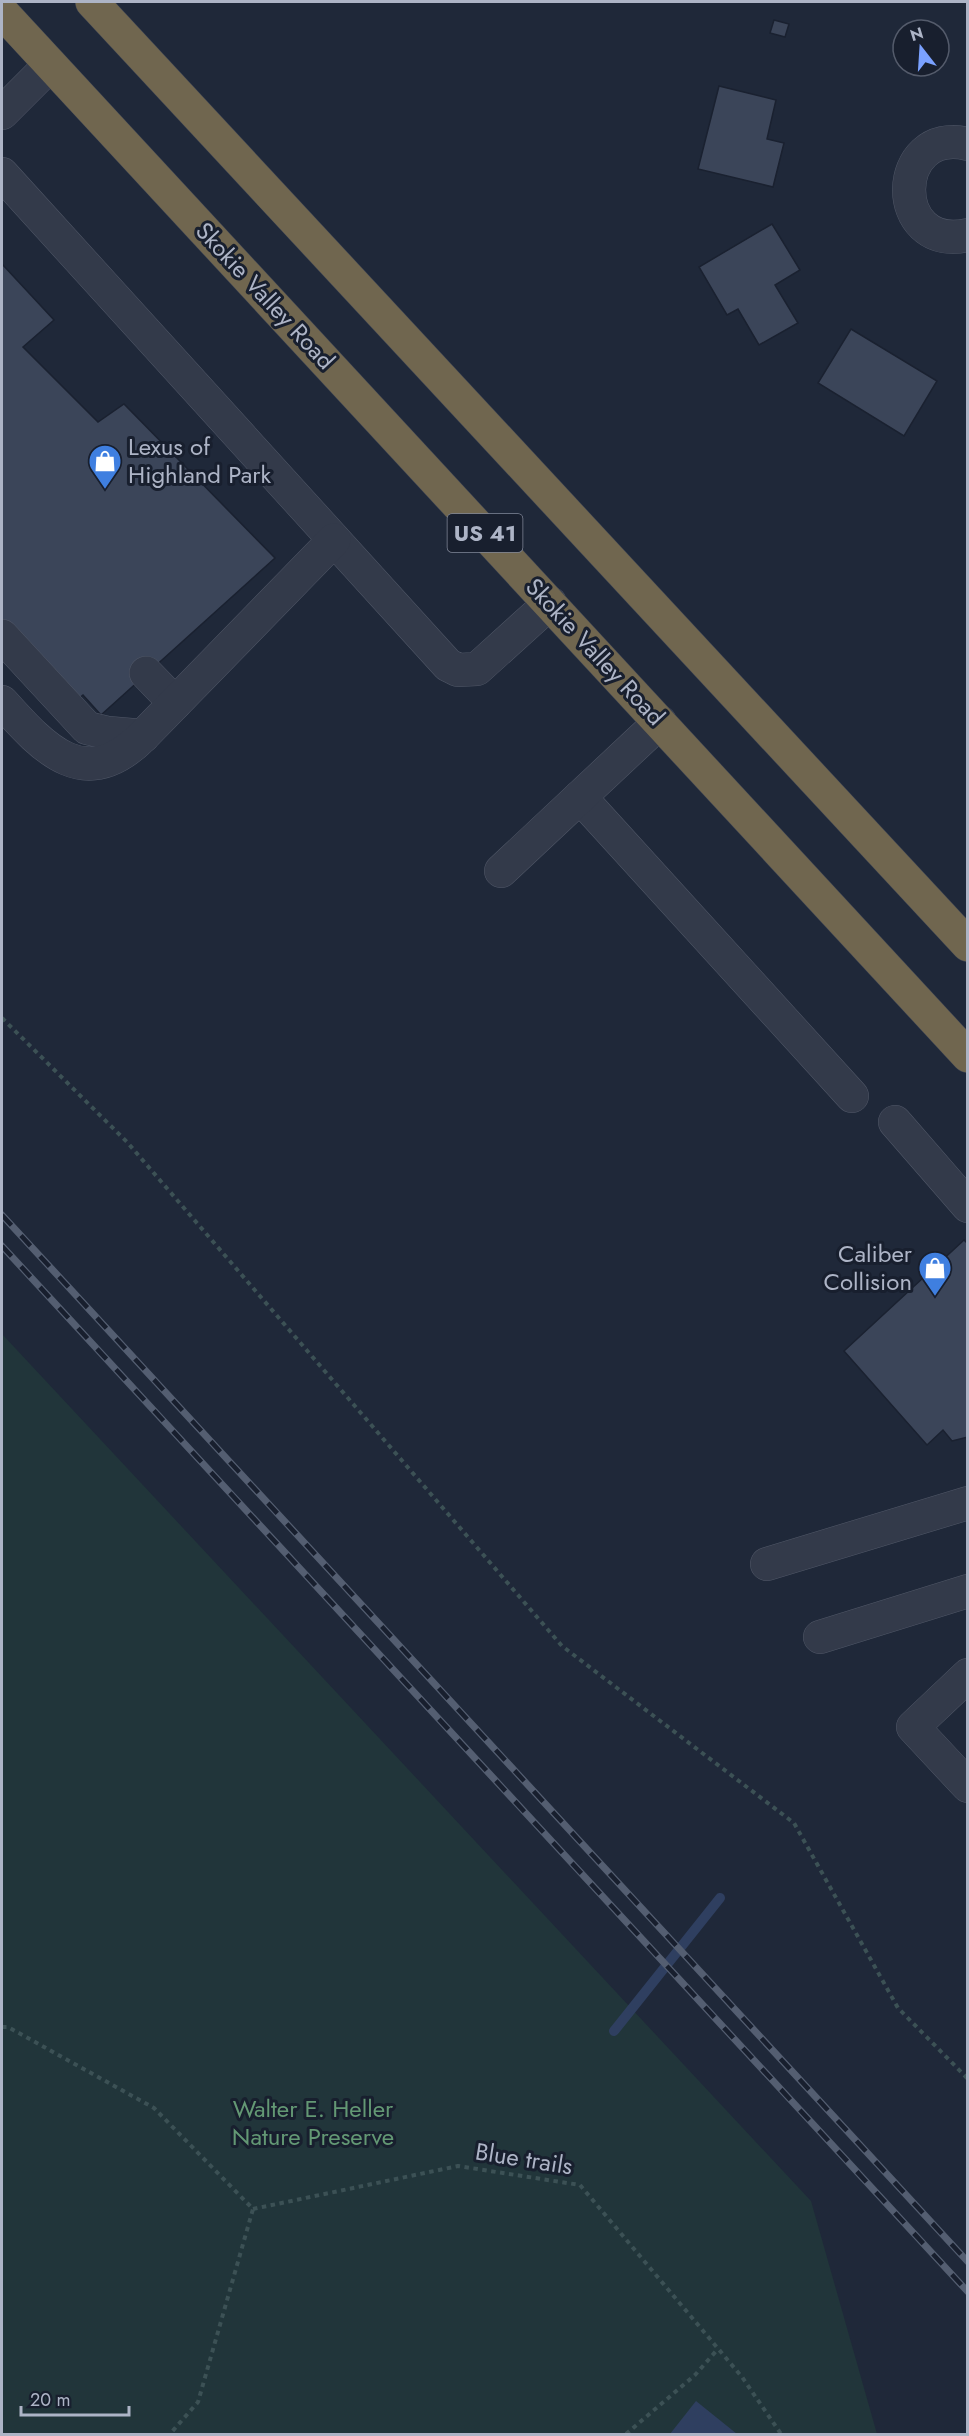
<svg xmlns="http://www.w3.org/2000/svg" width="969" height="2436" font-family="Jost,sans-serif">
<style>
.green{fill:#21353a}
.water{fill:#2f3f60}
.lines{fill:none;stroke-linecap:round;stroke-linejoin:round}
.stream{stroke:#2f3f60;stroke-width:10}
.building{fill:#3b4559;stroke:#1a2130;stroke-width:1.5}
.minor-casing{stroke:#505767;stroke-width:34}
.highway-casing{stroke:#3d4454;stroke-width:34}
.path{stroke:#3c5155;stroke-width:4;stroke-dasharray:4.5 4.5;stroke-linecap:butt}
.minor{stroke:#333a4a;stroke-width:33}
.highway{stroke:#70664f;stroke-width:33}
.rail-casing{stroke:#545e71;stroke-width:7}
.rail{stroke:#181f2e;stroke-width:4.5;stroke-dasharray:14;stroke-linecap:butt}
.labels{text-anchor:middle;stroke-width:6;stroke-linejoin:round;paint-order:stroke}
.shield{fill:#181f2e;stroke:#808798;stroke-width:1.5}
.shield-label{font-size:22px;font-weight:bold;fill:#adb4c6}
.street-label{font-size:24px;fill:#adb4c6;stroke:#181f2e}
.poi-label{font-size:24px;fill:#adb4c6;stroke:#181f2e;text-anchor:start}
.park-label{font-size:24px;fill:#639874;stroke:#181f2e}
</style>
<rect width="100%" height="100%" fill="#1f2839"/>
<polygon class="green" points="2,1334 811,2201 877,2434 2,2434"/>
<polygon class="water" points="696,2401 737,2434 670,2434"/>
<g class="lines">
<polyline class="stream" points="614,2031 720,1898"/>
</g>
<g class="building">
<polygon points="774,20 789,24 785,37 770,33"/>
<polygon points="719,86 776,100 767,139 784,143 773,187 698,169"/>
<polygon points="772,224 800,270 775,285 798,323 759,345 738,309 727,315 699,267"/>
<polygon points="2,264 54,320 23,347 98,422 124,404 275,558 101,715 83,695 56,717 2,651"/>
<polygon points="851,329 937,381 904,436 818,383"/>
<polygon points="964,1240 968,1244 968,1437 952,1441 943,1430 927,1445 844,1351"/>
</g>
<g class="lines">
<g class="minor-casing">
<g id="minor">
<polyline points="2,113 50,65"/>
<path d="M968 144C891 125 888 253 968 235"/>
<polyline points="2,174 448,665 458,670 477,669 550,603"/>
<polyline points="2,636 87,728 108,733 143,736"/>
<polyline points="146,673 175,703"/>
<path d="M2 702C45 750 85 794 143 736L334 540"/>
<polyline points="580,797 852,1096"/>
<polyline points="501,871 660,722"/>
<polyline points="895,1122 968,1206"/>
<polyline points="767,1564 968,1503"/>
<polyline points="820,1637 968,1591"/>
<polyline points="968,1675 913,1727 968,1786"/>
</g>
</g>
<g class="highway-casing">
<g id="highway">
<polyline points="92,2 968,945"/>
<polyline points="2,12 968,1056"/>
</g>
</g>
<g class="path">
<polyline points="2,1018 127,1142 562,1646 794,1823 898,2008 968,2079"/>
<polyline points="2,2027 8,2027 154,2108 253,2209 198,2402 170,2434"/>
<polyline points="253,2209 458,2166 580,2185 742,2377 781,2434"/>
<polyline points="626,2434 695,2375 717,2350"/>
</g>
<use href="#minor" class="minor"/>
<use href="#highway" class="highway"/>
<g class="rail-casing">
<g id="rail">
<polyline points="2,1215 968,2262"/>
<polyline points="2,1246 968,2292"/>
</g>
</g>
<use href="#rail" class="rail"/>
</g>
<defs>
<g id="shop-pin" transform="scale(1.725)"><path d="M0 17L-7.5 6A9.5 9.5 0 1 1 7.5 6Z" fill="#3f7fe0" stroke="#181f2e"/><path d="M-5-2.5h2.3a2.7 3.5 0 0 1 5.4 0H5L5.5 6h-11ZM-1.5-2.5h3a1.5 2.3 0 0 0-3 0Z" fill="#fff"/></g>
</defs>
<g fill-rule="evenodd">
<use href="#shop-pin" x="105" y="461"/>
<use href="#shop-pin" x="935" y="1268"/>
</g>
<g class="labels">
<rect class="shield" x="447.5" y="514" width="75" height="38" rx="4.5"/>
<g class="shield-label">
<text x="485" y="541">US 41</text>
</g>
<g class="street-label">
<text transform="translate(265 296) rotate(47)" y="8">Skokie Valley Road</text>
<text transform="translate(595 652) rotate(47)" y="8">Skokie Valley Road</text>
<text transform="translate(524 2159) rotate(9)" y="8">Blue trails</text>
</g>
<g class="poi-label">
<text x="128" y="455">Lexus of<tspan x="128" dy="28">Highland Park</tspan></text>
<text x="912" y="1262" text-anchor="end">Caliber<tspan x="912" dy="28">Collision</tspan></text>
</g>
<g class="park-label">
<text x="313" y="2117">Walter E. Heller<tspan x="313" dy="28">Nature Preserve</tspan></text>
</g>
</g>
<rect width="969" height="2436" fill="none" stroke="#adb4c6" stroke-width="6"/>
<g transform="translate(921 48) rotate(343)"><circle r="28" fill="#181f2e" stroke="#545b6b" stroke-width="1.5"/>
<path d="M0-4.5L10 22L0 15L-10 22Z" fill="#7aa1ff"/>
<text y="-9" font-size="16" font-weight="bold" text-anchor="middle" fill="#adb4c6">N</text>
</g>
<path d="M21 2406v9h108v-9" fill="none" stroke="#adb4c6" stroke-width="3"/>
<text x="30" y="2406" font-size="18" fill="#adb4c6" stroke="#181f2e" stroke-width="4.5" paint-order="stroke">20 m</text>
</svg>
